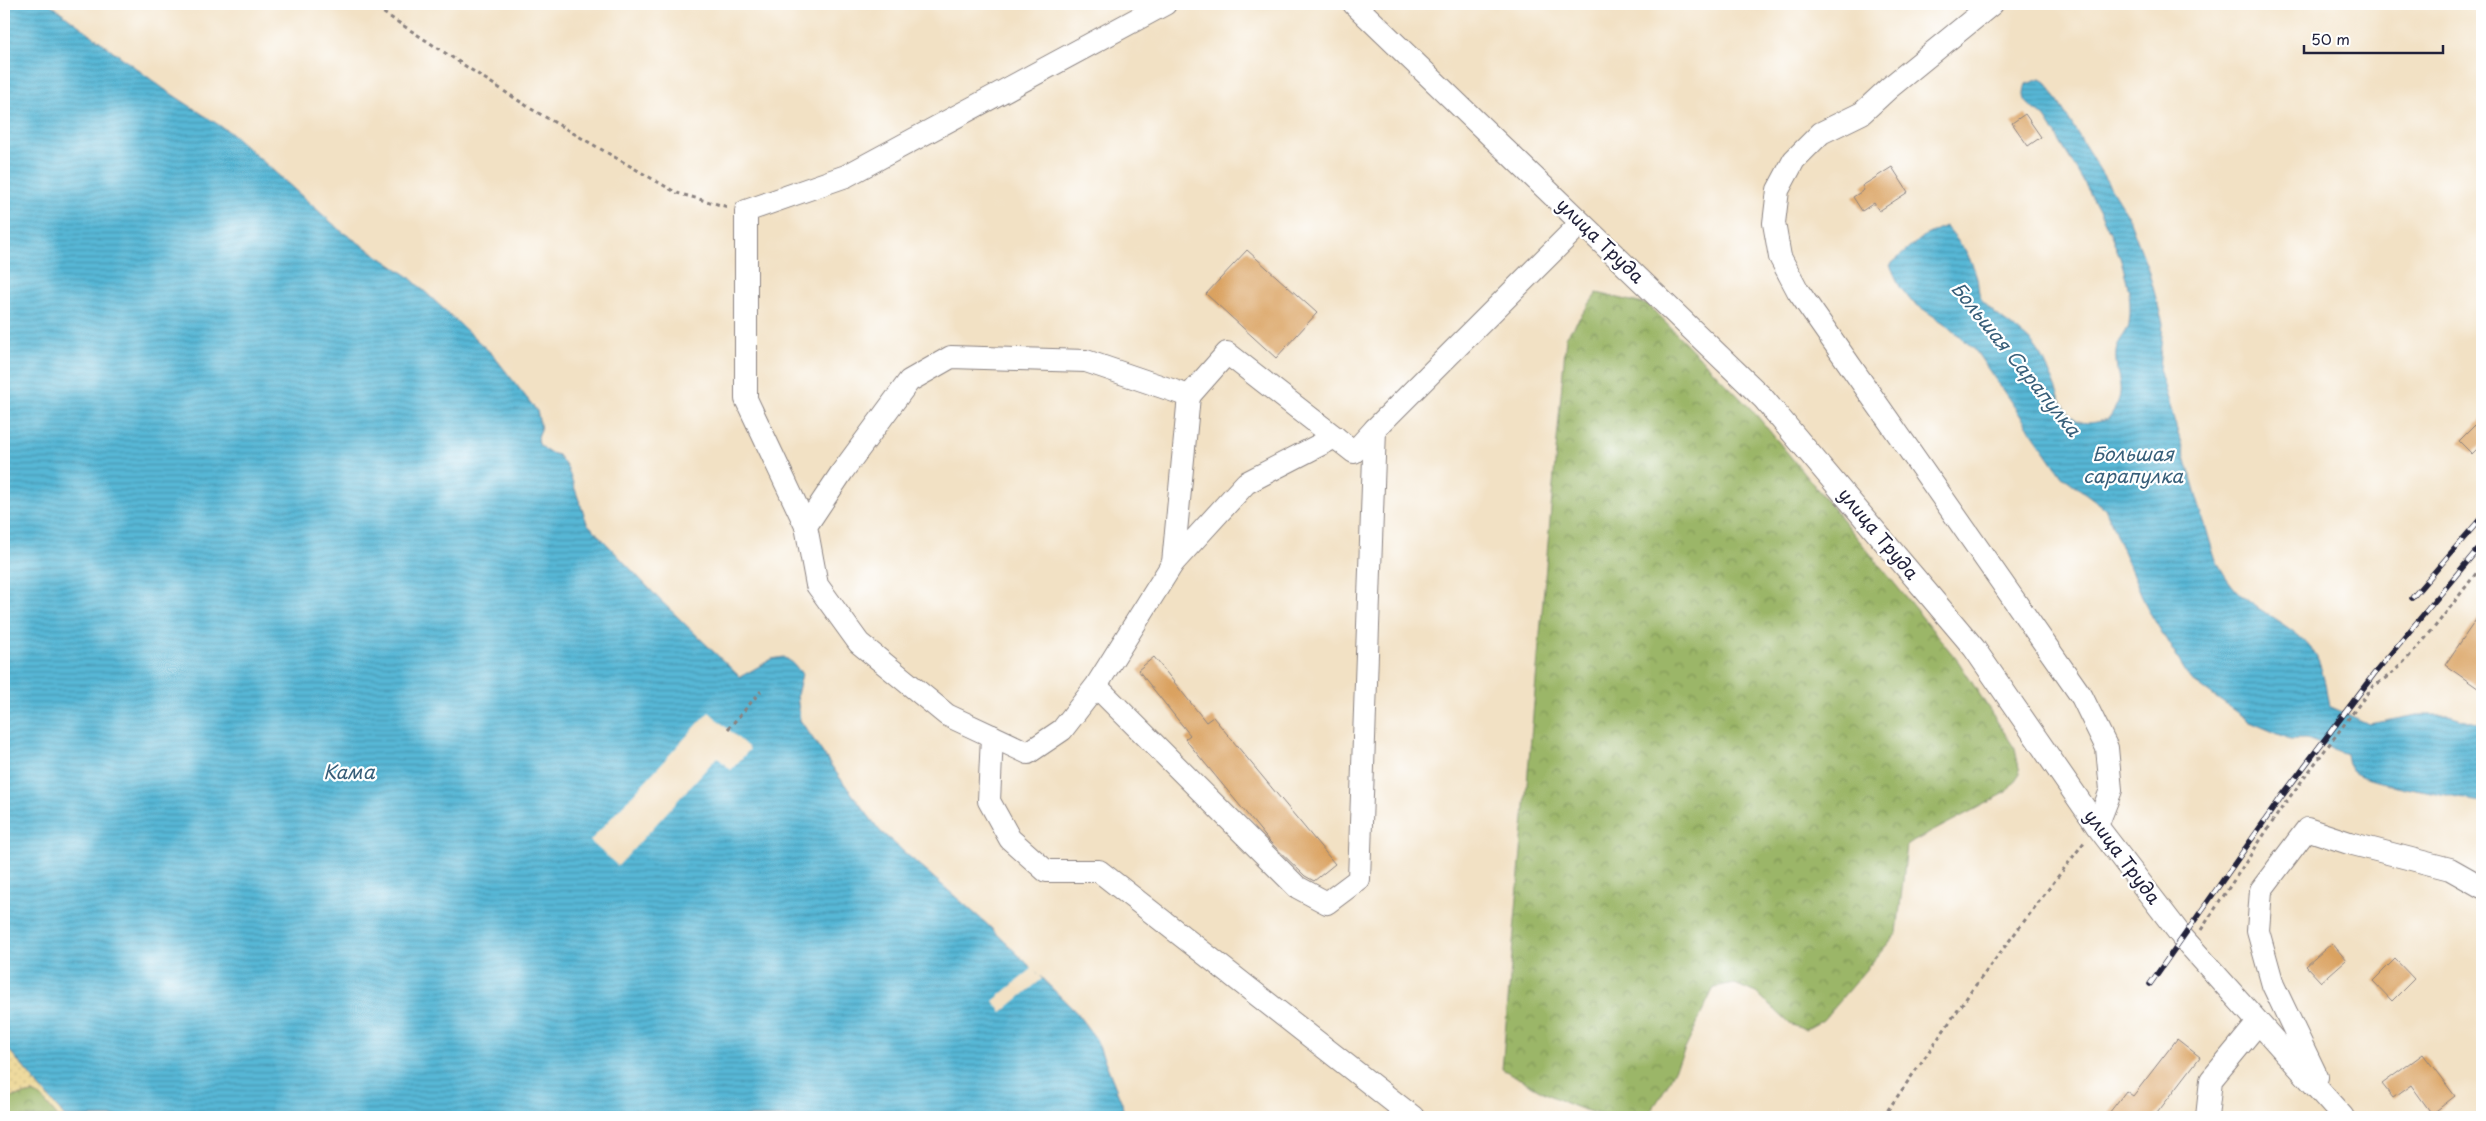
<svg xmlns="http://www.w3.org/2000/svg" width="2486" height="1121" font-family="'Playpen Sans',sans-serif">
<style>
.forest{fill:url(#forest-crowns);stroke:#5e6c52}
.sand{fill:url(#sand-dots);stroke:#887e6c}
.water{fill:url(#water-rules);stroke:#3c6c88}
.pier{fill:#f2e1c4}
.building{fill:#daa260}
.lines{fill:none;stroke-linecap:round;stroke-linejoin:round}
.minor-casing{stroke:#8a8280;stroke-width:24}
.path{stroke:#8a8280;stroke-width:3;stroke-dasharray:4 4;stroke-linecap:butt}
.minor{stroke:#fff;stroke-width:22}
.rail-casing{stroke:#22223b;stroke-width:5.5}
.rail{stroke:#fff;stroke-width:4;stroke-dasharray:11;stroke-linecap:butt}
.labels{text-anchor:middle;stroke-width:4.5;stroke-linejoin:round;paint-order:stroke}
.street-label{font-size:18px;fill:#22223b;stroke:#fff}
.water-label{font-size:19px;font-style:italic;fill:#375e79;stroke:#fff}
</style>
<defs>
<pattern id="forest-crowns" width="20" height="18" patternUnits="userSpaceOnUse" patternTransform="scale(1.25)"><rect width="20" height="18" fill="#9bb668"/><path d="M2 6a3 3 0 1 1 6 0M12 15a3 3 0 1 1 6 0" fill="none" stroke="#7e9457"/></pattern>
<pattern id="sand-dots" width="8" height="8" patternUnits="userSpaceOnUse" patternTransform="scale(1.25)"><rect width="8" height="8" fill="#eeda9e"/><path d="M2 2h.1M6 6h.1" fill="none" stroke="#ccbb89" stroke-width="1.8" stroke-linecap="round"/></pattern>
<pattern id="water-rules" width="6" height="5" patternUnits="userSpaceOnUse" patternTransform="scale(1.25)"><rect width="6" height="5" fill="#57b7d6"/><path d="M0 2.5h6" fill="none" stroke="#4894af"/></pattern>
</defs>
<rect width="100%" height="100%" fill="#fff"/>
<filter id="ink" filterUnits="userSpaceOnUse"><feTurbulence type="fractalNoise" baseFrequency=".02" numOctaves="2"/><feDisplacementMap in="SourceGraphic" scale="10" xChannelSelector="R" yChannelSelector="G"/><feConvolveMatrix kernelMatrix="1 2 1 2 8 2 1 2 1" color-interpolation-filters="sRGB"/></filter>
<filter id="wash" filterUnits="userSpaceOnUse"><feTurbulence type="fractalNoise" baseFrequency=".0096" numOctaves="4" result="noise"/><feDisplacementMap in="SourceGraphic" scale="20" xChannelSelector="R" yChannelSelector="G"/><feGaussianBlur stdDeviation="1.12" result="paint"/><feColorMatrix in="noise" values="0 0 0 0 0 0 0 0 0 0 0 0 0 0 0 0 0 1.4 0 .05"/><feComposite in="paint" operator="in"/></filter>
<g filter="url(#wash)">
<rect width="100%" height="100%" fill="#f2e1c4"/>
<g class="forest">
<path d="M1597 293 1648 305 1754 412 1958 661 2015 749 2020 773 2007 792 1907 845 1897 933 1823 1020 1805 1030 1790 1024 1758 994 1735 984 1714 988C1701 1012 1663 1105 1645 1116 1639 1119 1631 1117 1626 1117 1580 1117 1541 1090 1502 1069L1566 337Z"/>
<polygon points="33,1093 41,1097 58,1117 4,1117 4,1098"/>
</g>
<polygon class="sand" points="4,1044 65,1117 58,1117 41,1097 33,1093 4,1098"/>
<g class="water">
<polygon points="4,4 50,4 164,89 231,133 341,231 408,276 493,355 537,411 541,429 538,437 539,444 548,452 558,455 568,469 587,523 660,600 740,677 772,659 784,657 793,663 802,674 797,695 800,720 840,778 880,831 988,925 1075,1011 1096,1039 1122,1103 1124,1117 65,1117 4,1044"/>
<path d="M2041 79 2046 82 2128 216 2147 266 2163 323 2159 369 2214 555C2220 568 2227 580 2237 591 2259 614 2303 629 2317 658 2324 673 2326 690 2329 706L2369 724 2417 715H2449L2482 725V802C2460 798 2366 783 2353 772 2348 767 2347 760 2346 754L2307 739H2290L2250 722 2190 679 2147 608 2105 508 2062 476 1975 350 1948 326 1911 301 1900 287 1890 265 1922 237 1945 226C1958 240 1971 256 1976 275 1979 283 1977 293 1982 300 1999 322 2027 331 2041 355 2052 372 2058 407 2075 419 2086 426 2097 422 2108 419 2131 388 2114 382 2116 351 2117 341 2127 334 2129 324 2138 269 2091 194 2064 149 2058 139 2052 128 2046 119 2036 106 2018 107 2026 84Z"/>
</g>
<g class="pier">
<polygon points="709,712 750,749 731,770 717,757 618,866 590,841"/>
<polygon points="1033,968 1042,979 1002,1012 993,1001"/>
</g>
<g id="blocks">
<g class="building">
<polygon points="2025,114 2041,137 2028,146 2012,123"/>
<polygon points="1892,167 1908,192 1879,211 1874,203 1862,211 1853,197 1864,190 1862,186"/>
<polygon points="1247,250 1317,313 1276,358 1206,294"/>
<polygon points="2482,418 2482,444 2472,454 2459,441"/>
<polygon points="2482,611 2482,691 2445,665"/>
<polygon points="1154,657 1206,722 1213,717 1335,864 1314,881 1305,876 1269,841 1185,739 1190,735 1138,670"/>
<polygon points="2332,943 2346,960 2321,982 2306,966"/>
<polygon points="2395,959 2414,979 2392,1001 2373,981"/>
<polygon points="2177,1039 2200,1057 2154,1117 2106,1117 2126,1091 2133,1096"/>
<polygon points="2423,1054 2455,1096 2432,1114 2411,1085 2393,1098 2382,1084"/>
</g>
</g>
</g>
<g filter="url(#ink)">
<use href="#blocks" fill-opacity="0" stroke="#8a8280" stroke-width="1"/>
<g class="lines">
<g class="minor-casing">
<g id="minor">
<polyline points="1354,4 1763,398 1974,648 2097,826 2183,938 2343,1117"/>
<polyline points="1992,4 1889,88 1862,113 1821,133 1794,160 1778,190 1774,223 1780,257 1798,291 2082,697 2107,748 2111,790 2097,826"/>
<polyline points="1189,396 1227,353 1354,452 1375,429"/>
<polyline points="806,526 746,399 746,211 846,176 1165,4"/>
<polyline points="1173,563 1246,483 1335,437"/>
<polyline points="1096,686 1062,730 1028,753 947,715 859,643 817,585 806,526 842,472 909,381 951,357 1086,361 1189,396 1173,563 1096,686 1297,887 1327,903 1359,879 1375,429 1581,223"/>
<polyline points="992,736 989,801 1010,839 1046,871 1099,871 1413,1117"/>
<polyline points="2317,1077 2273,985 2258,931 2261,890 2307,829 2349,843 2450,869 2482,887"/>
<polyline points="2207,1117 2211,1080 2258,1023"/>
</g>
</g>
<g class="path">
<polyline points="370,4 533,110 677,193 728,207"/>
<polyline points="728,729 761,691"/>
<path d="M2201 930 2283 806 2373 686C2410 667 2455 599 2482 566"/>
<polyline points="1883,1117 1972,990 2085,841"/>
</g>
<use href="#minor" class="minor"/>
<g class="rail-casing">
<g id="rail">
<polyline points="2412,598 2482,517"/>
<polyline points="2150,984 2282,796 2374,674 2482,544"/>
</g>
</g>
<use href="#rail" class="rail"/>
</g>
</g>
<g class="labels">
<g class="street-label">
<text transform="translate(1600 241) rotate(44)" y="6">улица Труда</text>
<text transform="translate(1878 534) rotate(50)" y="6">улица Труда</text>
<text transform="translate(2122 857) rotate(53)" y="6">улица Труда</text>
</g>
<g class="water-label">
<text transform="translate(2016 359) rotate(51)" y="7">Большая Сарапулка</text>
<text x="2133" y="461">Большая<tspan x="2133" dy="22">сарапулка</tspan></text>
<text x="349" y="779">Кама</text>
</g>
</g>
<rect width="2486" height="1121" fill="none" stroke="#fff" stroke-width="20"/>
<path d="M2304 45v8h139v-8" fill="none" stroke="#22223b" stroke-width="2.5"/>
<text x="2311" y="45" font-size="15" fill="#22223b" stroke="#ffffff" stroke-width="4" paint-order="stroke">50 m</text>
</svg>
